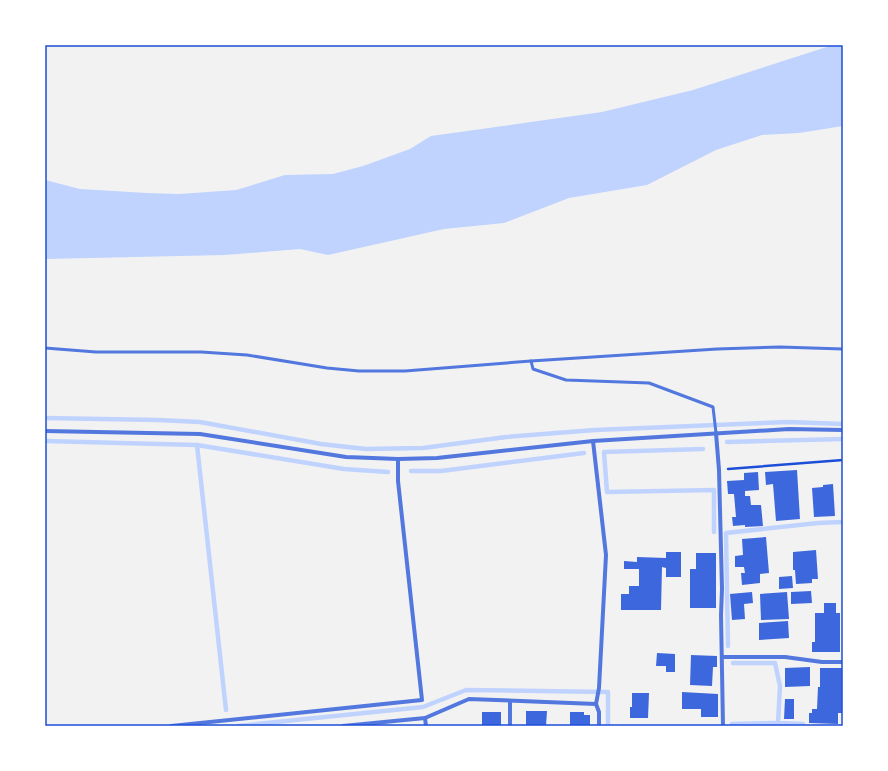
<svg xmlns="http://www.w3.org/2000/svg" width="888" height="771" font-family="Quicksand,sans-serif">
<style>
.water{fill:#bfd3fe}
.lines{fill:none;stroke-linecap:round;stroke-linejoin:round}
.stream{stroke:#bfd3fe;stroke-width:4.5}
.building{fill:#3d67dc}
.path{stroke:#1d4ed8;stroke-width:2.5}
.service{stroke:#5277de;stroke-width:3}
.minor{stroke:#5277de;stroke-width:4}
.neatline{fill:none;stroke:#1d4ed8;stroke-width:1.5}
</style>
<rect width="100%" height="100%" fill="#f2f2f2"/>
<polygon class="water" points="833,45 843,45 843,126 799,133 762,135 716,150 647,185 569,198 504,223 444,229 328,255 300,249 225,255 45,259 45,180 80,189 147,193 179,194 236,190 285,175 333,174 363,166 410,149 431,136 602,112 693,90"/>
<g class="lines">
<g class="stream">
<polyline points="45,418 158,420 200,422 321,444 366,449 423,448 506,437 595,430 788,422 843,424"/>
<polyline points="45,441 197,445 344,469 388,472"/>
<polyline points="727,442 843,439"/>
<polyline points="197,445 226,710"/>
<polyline points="703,449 604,452 607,492 714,490 714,532"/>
<polyline points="411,471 441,471 584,453"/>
<polyline points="728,646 726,533 818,523 843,522"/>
<polyline points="733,663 775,663 780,686 778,723 803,724"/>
<polyline points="732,724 778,723"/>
<polyline points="238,726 423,707 466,690 608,692 608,726"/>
</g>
</g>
<g class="building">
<polygon points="797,470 800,519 776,521 773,484 766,485 765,472"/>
<polygon points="758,472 759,490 745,491 745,496 750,496 751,505 761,505 763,526 745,527 745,525 733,526 732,517 736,517 734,494 728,494 727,481 744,480 744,473"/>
<polygon points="833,484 835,516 814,517 812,488 823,487 823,485"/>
<polygon points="766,537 769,573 760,574 760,583 742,585 741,573 745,573 744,567 735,567 735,556 743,555 742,539"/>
<polygon points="816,550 818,579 812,579 812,583 796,584 795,570 793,570 793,552"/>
<polygon points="666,552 681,552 681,577 666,577 666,568 662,567 661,610 621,610 621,594 629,594 629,586 639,586 639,569 624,569 624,561 637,562 637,557 666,558"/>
<polygon points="696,553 716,553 716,608 690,608 690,569 696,569"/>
<polygon points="792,576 793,588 779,589 779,577"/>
<polygon points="811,591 812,603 791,604 791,592"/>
<polygon points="752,592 753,603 744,604 745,619 732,620 730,594"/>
<polygon points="787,592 789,619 761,620 760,594"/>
<polygon points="824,603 836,603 836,613 840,613 840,652 812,652 812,642 815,642 815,613 824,613"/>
<polygon points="788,621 789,638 759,640 759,623"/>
<polygon points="657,653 675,654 675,672 666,672 666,666 656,666"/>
<polygon points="691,655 717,656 717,667 713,667 712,686 690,685"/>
<polygon points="810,667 810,686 785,687 785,668"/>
<polygon points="820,668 843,668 843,713 838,713 838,724 809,723 809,713 812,713 812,709 817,709 818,687 820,687"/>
<polygon points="682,692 718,694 718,717 701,717 701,709 682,709"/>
<polygon points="632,693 649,693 648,718 630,718 630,707 632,707"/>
<polygon points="785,699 794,699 794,719 784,719"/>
<polygon points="526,711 547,711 546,726 526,726"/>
<rect x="482" y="712" width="19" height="14"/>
<polygon points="570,712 584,712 584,715 590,715 590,726 570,726"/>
</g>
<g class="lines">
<polyline class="path" points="728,469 843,460"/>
<g class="service">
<polyline points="45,348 96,352 201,352 247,355 327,368 359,371 405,371 531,361 717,349 780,347 843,349"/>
<polyline points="531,361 533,369 566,380 649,383 713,407 716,433"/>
</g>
<g class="minor">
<polyline points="45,431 200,434 346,457 398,459 437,458 593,441 789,429 843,430"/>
<polyline points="716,433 719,470 722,589 721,615 723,726"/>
<polyline points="593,441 606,555 599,688 596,704"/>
<polyline points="722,657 785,657 822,662 843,662"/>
<polyline points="425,718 426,726"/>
<polyline points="171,726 422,700 398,481 398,459"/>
<polyline points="343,726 425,718 469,699 596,704 599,712 599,726"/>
<polyline points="510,726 510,701"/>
</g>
</g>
<rect width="888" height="771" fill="none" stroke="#ffffff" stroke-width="92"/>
<rect x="46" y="46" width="796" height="679" class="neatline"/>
</svg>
